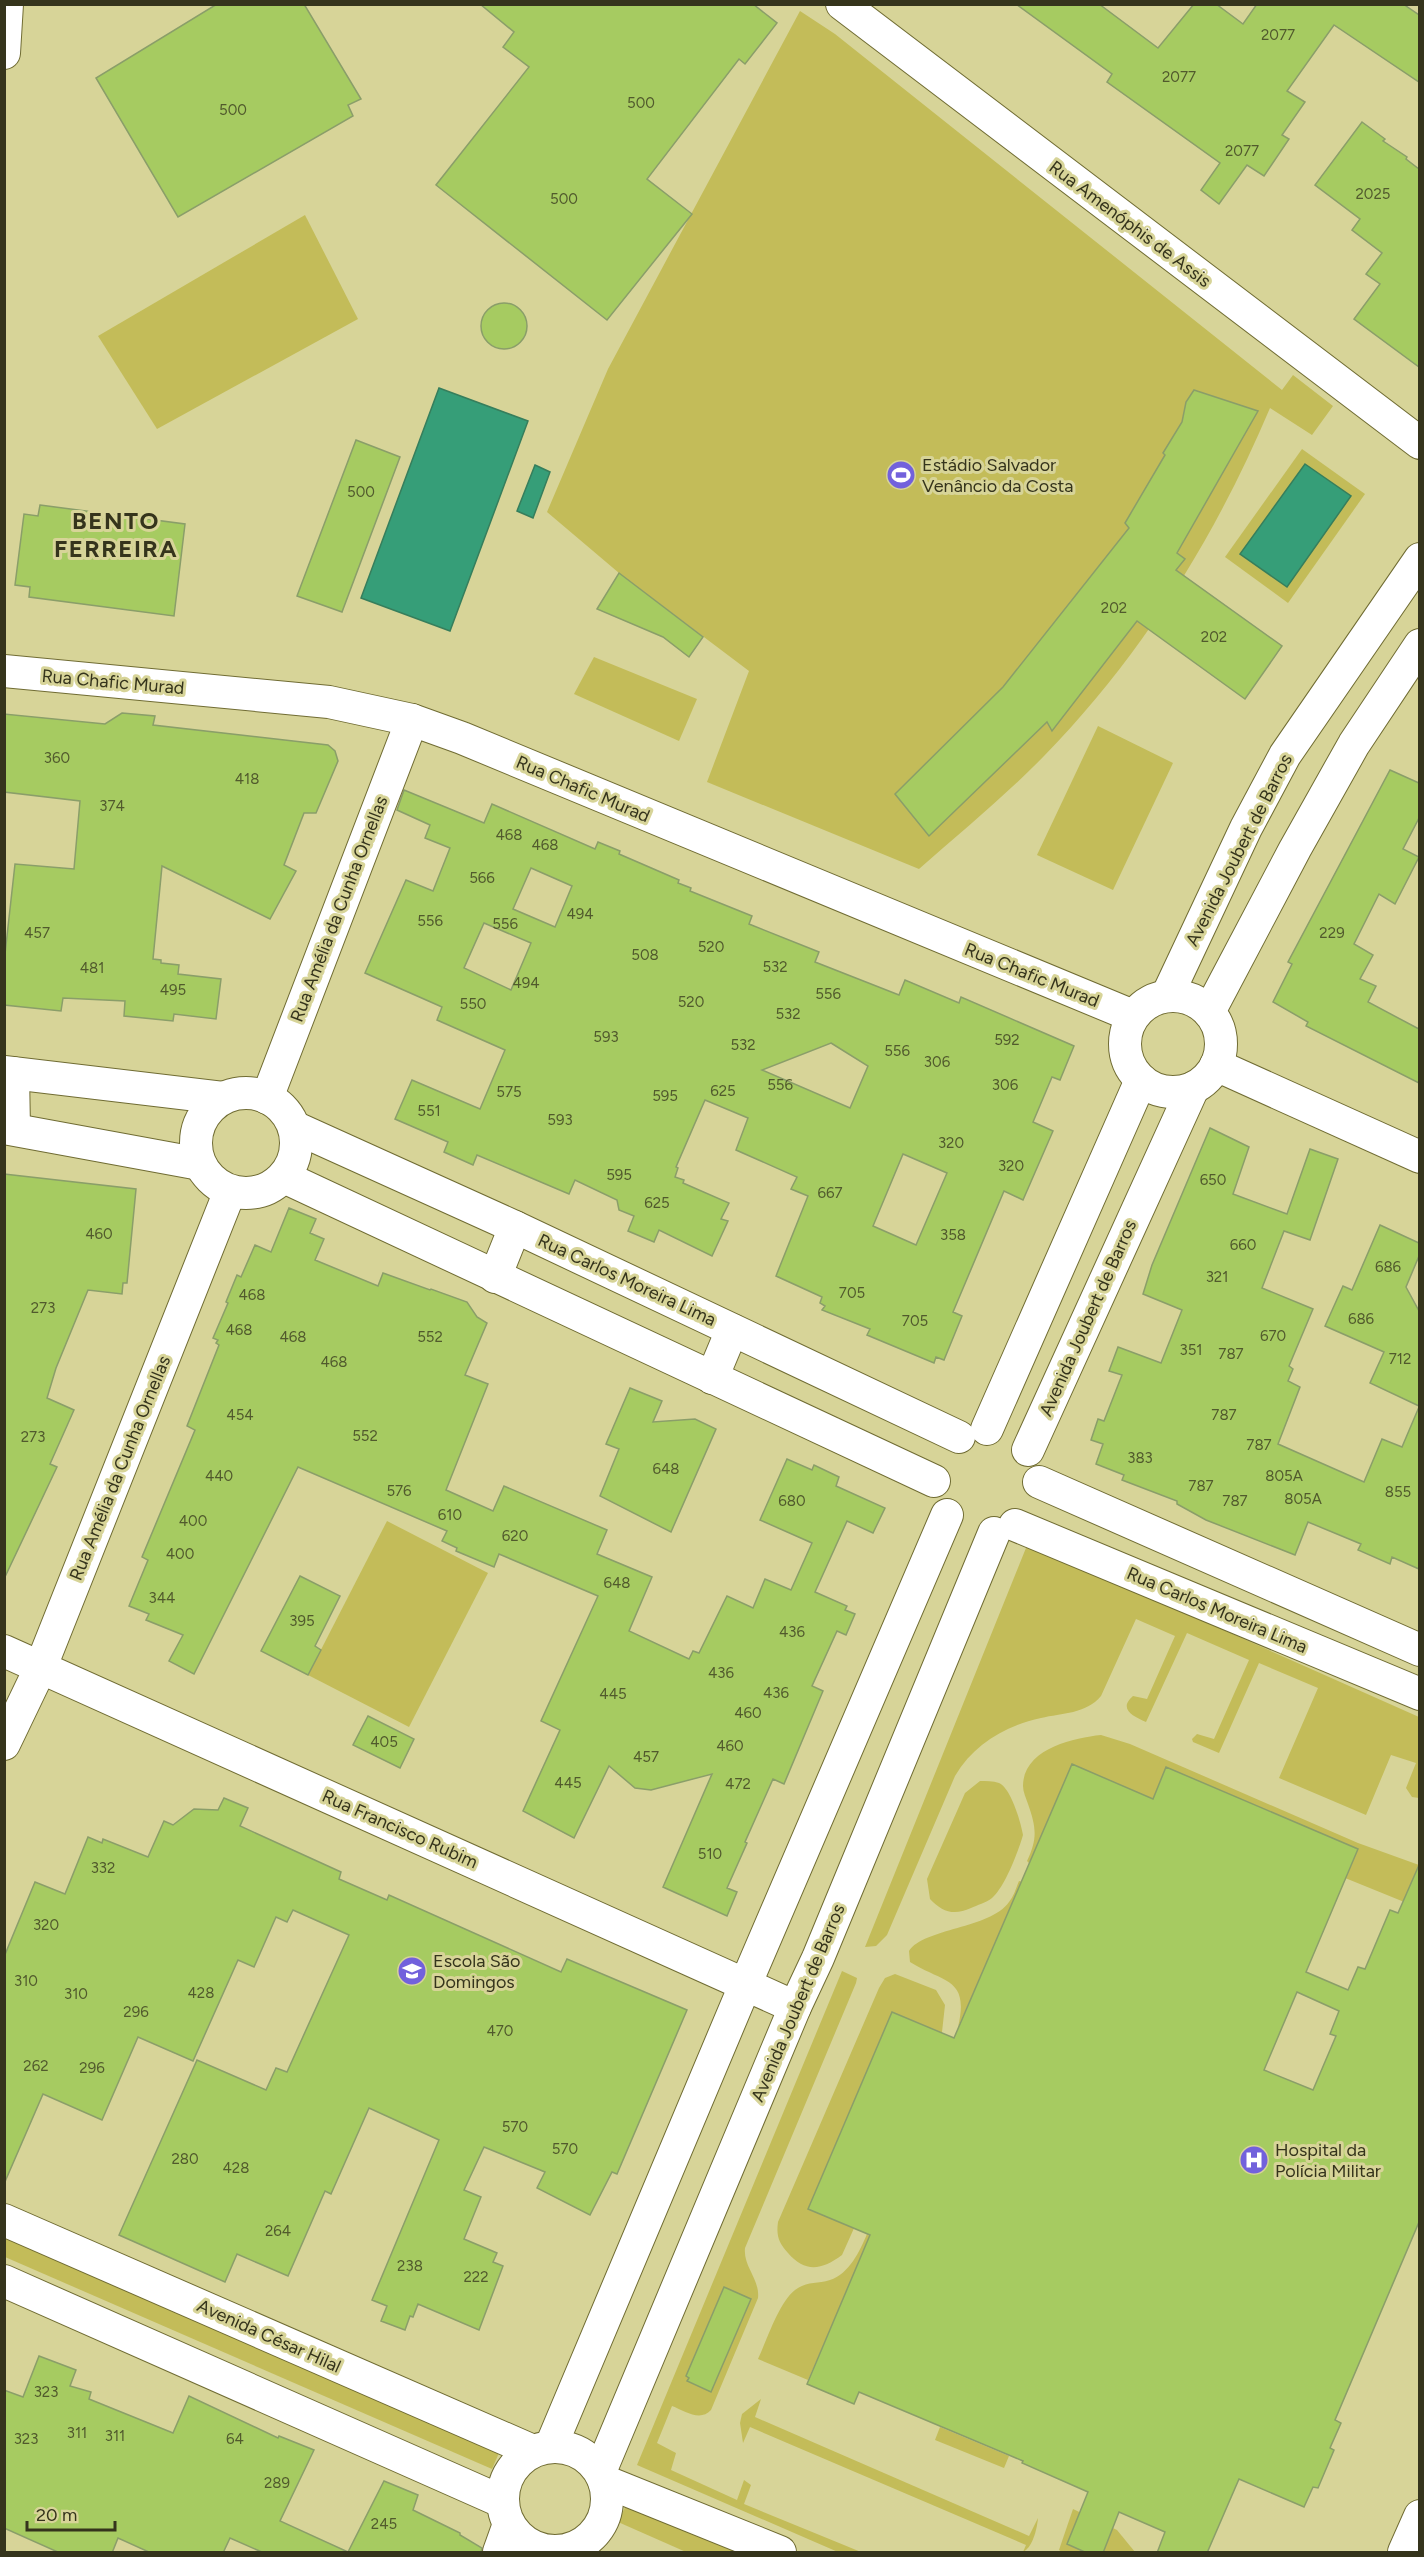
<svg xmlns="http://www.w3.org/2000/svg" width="1424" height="2557" font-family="Figtree,sans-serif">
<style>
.green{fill:#c3bc59}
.water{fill:#369e78;stroke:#367e5c;stroke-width:1.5}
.building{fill:#a6cb61;stroke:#8a9e69;stroke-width:1.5;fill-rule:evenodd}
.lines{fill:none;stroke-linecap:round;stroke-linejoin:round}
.minor-casing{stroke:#706c33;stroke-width:34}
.minor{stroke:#fff;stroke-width:32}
.labels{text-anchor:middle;stroke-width:6;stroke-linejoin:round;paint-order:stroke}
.number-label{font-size:15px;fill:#515a2d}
.street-label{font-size:18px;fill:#35341c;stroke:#d7d498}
.poi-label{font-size:18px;fill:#35341c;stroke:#d7d498;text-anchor:start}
.district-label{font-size:24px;font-weight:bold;letter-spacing:1.5px;fill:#35341c;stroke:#d7d498}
</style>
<rect width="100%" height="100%" fill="#d7d498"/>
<g class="green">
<path d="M800 11 835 34 1282 390 1293 375 1333 406 1312 435 1270 408C1216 536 1141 657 1044 756 1005 796 961 832 919 869L707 782 749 671 619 573 547 512 608 369Z"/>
<polygon points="305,215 358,319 157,429 98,336"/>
<polygon points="1302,449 1365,494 1288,603 1225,557"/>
<polygon points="594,657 697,699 679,741 574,694"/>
<polygon points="1098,726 1173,763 1113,890 1037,855"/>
<polygon points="387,1521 488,1573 409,1727 308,1675"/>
<path d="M1028 1543 1419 1717V1798L1412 1797 1406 1788 1416 1763 1391 1755 1366 1815 1279 1778 1318 1688 1259 1663 1219 1753 1193 1742 1192 1739 1197 1734 1214 1739 1249 1660 1187 1633 1146 1722C1133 1716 1118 1709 1133 1696L1147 1699 1175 1636 1136 1619 1101 1696C1086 1714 1062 1713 1041 1718 1005 1726 974 1744 955 1776L887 1935 876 1946 865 1947Z"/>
<path d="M1101 1735 1130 1744 1358 1843 1419 1865V1908L1072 1767 1029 1863 1027 1861C1038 1838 1036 1827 1028 1804 1026 1798 1023 1792 1023 1786 1023 1749 1073 1738 1101 1735Z"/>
<path d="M980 1781C986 1781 993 1781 999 1783 1011 1788 1021 1823 1023 1835 1018 1852 1005 1887 992 1898 986 1903 977 1905 971 1908 954 1916 942 1912 930 1899L927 1879 965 1793Z"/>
<path d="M1019 1881 1023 1882 958 2027C970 1977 943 1983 910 1962L909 1951C924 1928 990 1929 1009 1902 1014 1896 1016 1888 1019 1881Z"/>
<path d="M842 1971 857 1978 856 1983 745 2248C743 2267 760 2279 758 2298L711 2410C700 2422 685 2411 672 2406L657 2443 676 2453 671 2470 737 2500 744 2480 751 2485 744 2504 861 2552H838L637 2465Z"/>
<path d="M895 1974 936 1990 945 2005 942 2032 842 2255C822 2270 805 2273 788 2253 779 2243 776 2236 778 2222L879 1988 885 1978Z"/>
<polygon points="5,2230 502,2446 492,2469 5,2257"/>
<path d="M867 2234 871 2237 808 2380 758 2359C767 2340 779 2302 795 2290 807 2281 817 2284 830 2280 849 2274 860 2251 867 2234Z"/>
<path d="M761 2399 755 2417 1029 2536 1038 2518C1037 2529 1033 2547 1023 2552L1026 2545 750 2427 743 2443 740 2423 742 2414Z"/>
<polygon points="940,2427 1009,2456 1004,2468 935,2440"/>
<polygon points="628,2501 745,2552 686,2552 618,2522"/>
<polygon points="1073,2509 1117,2530 1135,2552 1062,2552 1059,2550"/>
</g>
<g class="water">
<polygon points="439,388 528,421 450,631 361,598"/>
<polygon points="1305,464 1351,496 1287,587 1240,554"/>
<polygon points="535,465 550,472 533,518 517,511"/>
</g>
<g class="building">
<polygon points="217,4 304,4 361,99 348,105 353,116 178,217 96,78"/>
<polygon points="480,4 753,4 777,23 745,64 739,59 647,179 692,214 607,320 436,185 529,67 503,47 514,32"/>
<polygon points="1016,4 1099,4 1158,48 1194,4 1216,4 1243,24 1257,4 1403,4 1419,15 1419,82 1334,25 1287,91 1305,102 1282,135 1289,139 1264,176 1247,165 1219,204 1201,190 1220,163 1107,82 1112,74"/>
<polygon points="1362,122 1385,139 1383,141 1407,157 1406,159 1419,169 1419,367 1354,319 1380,284 1366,274 1382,253 1352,230 1360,219 1315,185"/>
<circle cx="504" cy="326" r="23"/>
<polygon points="1194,390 1258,411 1177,553 1185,559 1176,570 1282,646 1245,699 1137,621 1052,731 1047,722 929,836 895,794 1003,687 1129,528 1125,523 1165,455 1163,453 1182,422 1186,402"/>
<polygon points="356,440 400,457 342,612 297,596"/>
<polygon points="40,505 185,524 174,616 29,597 30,587 15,585 24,514 38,516"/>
<polygon points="619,573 703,637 689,657 663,637 597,609"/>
<polygon points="122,713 155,716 153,725 328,745 335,751 338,761 316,813 304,813 284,865 296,871 270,919 162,866 153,959 161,960 161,963 179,965 178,974 221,979 216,1019 174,1014 173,1021 124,1016 125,1001 63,998 61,1011 4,1005 4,963 15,864 74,869 80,801 4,792 4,714 105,724"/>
<polygon points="1390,770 1419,783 1419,818 1403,849 1419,857 1395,904 1379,894 1354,944 1373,955 1360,979 1376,986 1368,1002 1419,1029 1419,1083 1306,1026 1308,1022 1273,1002 1292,964 1288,962"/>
<path d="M404 790 484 823 492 804 595 849 598 842 620 851 619 854 679 880 678 883 691 888 690 891 752 916 749 924 819 952 815 962 899 995 905 980 959 1003 961 997 1074 1046 1060 1080 1052 1077 1033 1122 1053 1131 1023 1200 1004 1191 953 1312 962 1316 944 1360 936 1357 934 1363 867 1335 870 1329 822 1310 825 1306 820 1303 822 1297 776 1276 808 1196 791 1189 797 1177 736 1150 748 1118 705 1100 676 1167 678 1168 675 1177 684 1180 683 1183 729 1203 721 1219 728 1221 712 1256 659 1230 654 1242 628 1231 634 1216 619 1210 617 1200 575 1180 569 1194 477 1155 473 1165 444 1152 448 1142 395 1119 412 1080 480 1109 505 1050 437 1020 442 1007 365 973 406 880 433 891 450 848 425 838 430 825 397 810ZM531 868 572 886 555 927 513 909ZM484 923 531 943 511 990 464 968ZM831 1043 868 1066 850 1108 762 1070ZM903 1154 947 1173 916 1245 873 1226Z"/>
<polygon points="1210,1128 1249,1147 1233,1194 1287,1214 1310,1149 1338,1159 1310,1240 1284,1231 1262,1288 1313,1309 1289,1366 1293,1369 1288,1381 1300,1387 1278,1444 1364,1482 1382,1439 1402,1447 1419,1407 1419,1569 1392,1557 1390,1564 1358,1550 1361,1544 1308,1522 1295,1555 1206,1520 1177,1504 1177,1501 1122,1480 1124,1475 1096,1464 1103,1444 1091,1440 1098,1419 1104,1421 1122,1375 1109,1371 1118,1347 1161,1363 1182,1310 1143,1294 1152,1265"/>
<polygon points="4,1174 136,1189 127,1283 123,1283 122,1294 88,1290 56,1368 47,1398 74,1410 50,1464 57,1467 4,1579"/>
<polygon points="289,1208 316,1219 310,1233 324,1239 315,1260 378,1286 383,1273 430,1290 431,1289 467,1302 477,1317 487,1323 465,1375 488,1384 446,1490 493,1511 504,1486 607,1530 597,1554 652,1577 629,1631 689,1659 693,1651 699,1653 727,1596 753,1608 765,1579 791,1590 812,1543 760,1520 787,1459 812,1470 814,1465 839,1477 836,1486 885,1508 873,1533 847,1521 815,1592 847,1606 845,1610 855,1614 846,1635 837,1631 812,1686 823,1691 784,1784 773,1779 745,1842 747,1843 727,1888 737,1892 727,1916 663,1887 712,1774 651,1790 635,1788 609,1766 574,1838 523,1811 560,1730 541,1721 598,1596 499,1554 494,1567 456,1551 457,1548 442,1541 447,1531 298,1467 194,1674 169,1661 183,1635 146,1620 149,1614 129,1606 148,1560 142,1557 195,1430 187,1426 219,1345 216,1343 218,1340 213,1338 228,1303 226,1302 237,1275 241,1277 255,1245 271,1252"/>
<polygon points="1380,1225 1419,1243 1419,1256 1406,1287 1419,1311 1419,1406 1370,1383 1384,1352 1325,1326 1343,1286 1352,1290"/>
<polygon points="630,1388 662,1401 653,1422 695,1419 716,1429 671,1532 600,1496 619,1449 606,1444"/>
<polygon points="300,1576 340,1596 315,1646 321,1650 308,1675 261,1651"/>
<polygon points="368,1716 414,1739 400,1768 353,1745"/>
<path d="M1072 1764 1153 1799 1166 1767 1358 1849 1306 1972 1348 1990 1358 1967 1365 1969 1390 1910 1398 1913 1419 1865V2222L1335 2420 1341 2423 1330 2448 1334 2450 1318 2488 1313 2487 1304 2507 1239 2479 1207 2553H1157L1165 2532 1119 2512 1103 2553H1087L1067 2544 1088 2492 1022 2463 1023 2461 859 2392 854 2404 807 2384 870 2235 808 2209 892 2012 954 2038ZM1297 1992 1339 2011 1330 2034 1336 2036 1313 2090 1264 2070Z"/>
<polygon points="224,1798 248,1808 240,1826 341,1872 339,1879 387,1900 389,1895 561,1972 567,1959 687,2010 617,2174 612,2172 590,2215 537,2188 545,2172 484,2147 464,2190 481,2197 464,2239 497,2253 493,2262 503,2266 479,2330 418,2304 413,2317 410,2316 405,2330 381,2321 387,2306 372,2300 439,2140 369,2108 331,2194 325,2191 288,2276 237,2254 225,2282 119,2235 197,2060 266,2090 276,2068 287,2072 349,1935 293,1910 287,1922 276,1917 254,1967 238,1960 193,2061 138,2037 102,2120 43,2094 4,2184 4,1957 35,1882 65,1894 88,1837 102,1843 103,1839 148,1857 164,1821 173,1825 194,1809 218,1810"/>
<polygon points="724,2287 751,2299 711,2392 687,2381 689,2378 686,2376"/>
<polygon points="39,2356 76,2370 70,2386 91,2392 89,2399 173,2433 189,2396 278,2438 279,2436 314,2450 280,2521 348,2552 384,2481 418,2495 413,2510 460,2533 460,2535 482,2548 481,2553 264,2553 230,2538 223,2553 151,2553 118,2538 112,2553 60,2553 4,2528 4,2390 23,2397"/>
</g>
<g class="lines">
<g class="minor-casing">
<g id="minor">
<polyline points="842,4 1420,443"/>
<polyline points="4,53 7,4"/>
<polyline points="4,671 329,702 412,720 462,738 1133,1016"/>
<circle cx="1173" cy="1044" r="48"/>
<polyline points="1167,996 1246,828 1285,755 1420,559"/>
<polyline points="1209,1012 1295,849 1354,744 1420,645"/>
<polyline points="1216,1065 1420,1157"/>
<polyline points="4,1072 223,1098"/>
<polyline points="13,1073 14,1129"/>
<circle cx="246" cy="1143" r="50"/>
<polyline points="267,1098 412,720"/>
<polyline points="294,1127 515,1227 959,1437"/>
<polyline points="4,1128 200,1164"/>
<polyline points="284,1177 934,1481"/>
<polyline points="495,1277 515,1227"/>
<polyline points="712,1378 732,1330"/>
<polyline points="987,1429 1141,1080"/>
<polyline points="1028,1450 1193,1088"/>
<polyline points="1039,1482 1420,1650"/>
<polyline points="1015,1525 1420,1694"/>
<polyline points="4,1651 795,2007"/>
<polyline points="4,1744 40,1669 230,1191"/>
<polyline points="4,2220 533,2451"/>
<polyline points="4,2281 503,2502"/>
<polyline points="551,2446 746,1983 947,1515"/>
<circle cx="555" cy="2499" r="52"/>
<polyline points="600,2472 795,2007 818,1958 994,1533"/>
<polyline points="604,2481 780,2552"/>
<polyline points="499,2552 509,2524"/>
<polyline points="1404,2552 1420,2516"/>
</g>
</g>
<use href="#minor" class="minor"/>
</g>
<defs>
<g id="stadium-disc" transform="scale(1.5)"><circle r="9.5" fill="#7261dc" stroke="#d7d498"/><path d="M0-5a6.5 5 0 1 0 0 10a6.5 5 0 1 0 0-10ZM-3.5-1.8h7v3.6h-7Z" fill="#fff"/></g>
<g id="school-disc" transform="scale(1.5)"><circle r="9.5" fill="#7261dc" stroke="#d7d498"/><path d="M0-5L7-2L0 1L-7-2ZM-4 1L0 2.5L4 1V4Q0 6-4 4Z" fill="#fff"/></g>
<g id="hospital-disc" transform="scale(1.5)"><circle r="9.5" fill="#7261dc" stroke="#d7d498"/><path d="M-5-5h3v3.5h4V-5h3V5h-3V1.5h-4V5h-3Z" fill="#fff"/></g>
</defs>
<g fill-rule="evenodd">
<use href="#stadium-disc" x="901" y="475"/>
<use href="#school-disc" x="412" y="1971"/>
<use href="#hospital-disc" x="1254" y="2160"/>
</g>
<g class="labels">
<g class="number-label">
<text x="1278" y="40">2077</text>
<text x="1179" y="82">2077</text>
<text x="641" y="108">500</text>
<text x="233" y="115">500</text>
<text x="1242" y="156">2077</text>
<text x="1373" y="199">2025</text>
<text x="564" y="204">500</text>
<text x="361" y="497">500</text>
<text x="1114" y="613">202</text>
<text x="1214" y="642">202</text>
<text x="57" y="763">360</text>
<text x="247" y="784">418</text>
<text x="112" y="811">374</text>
<text x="509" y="840">468</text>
<text x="545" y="850">468</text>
<text x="482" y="883">566</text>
<text x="580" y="919">494</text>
<text x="430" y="926">556</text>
<text x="505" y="929">556</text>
<text x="37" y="938">457</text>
<text x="1332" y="938">229</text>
<text x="711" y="952">520</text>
<text x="645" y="960">508</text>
<text x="775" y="972">532</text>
<text x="92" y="973">481</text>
<text x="526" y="988">494</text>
<text x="173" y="995">495</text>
<text x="828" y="999">556</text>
<text x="691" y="1007">520</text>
<text x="473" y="1009">550</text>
<text x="788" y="1019">532</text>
<text x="606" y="1042">593</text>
<text x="1007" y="1045">592</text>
<text x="743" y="1050">532</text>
<text x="897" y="1056">556</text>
<text x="937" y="1067">306</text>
<text x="780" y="1090">556</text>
<text x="1005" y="1090">306</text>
<text x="723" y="1096">625</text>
<text x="509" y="1097">575</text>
<text x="665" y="1101">595</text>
<text x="429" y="1116">551</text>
<text x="560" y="1125">593</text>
<text x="951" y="1148">320</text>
<text x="1011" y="1171">320</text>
<text x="619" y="1180">595</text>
<text x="1213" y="1185">650</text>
<text x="830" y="1198">667</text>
<text x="657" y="1208">625</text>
<text x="99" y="1239">460</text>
<text x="953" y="1240">358</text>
<text x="1243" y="1250">660</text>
<text x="1388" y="1272">686</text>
<text x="1217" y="1282">321</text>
<text x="852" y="1298">705</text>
<text x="252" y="1300">468</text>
<text x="43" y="1313">273</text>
<text x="1361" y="1324">686</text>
<text x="915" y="1326">705</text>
<text x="239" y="1335">468</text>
<text x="1273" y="1341">670</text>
<text x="293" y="1342">468</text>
<text x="430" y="1342">552</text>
<text x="1191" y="1355">351</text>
<text x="1231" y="1359">787</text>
<text x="1400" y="1364">712</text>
<text x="334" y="1367">468</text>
<text x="240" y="1420">454</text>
<text x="1224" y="1420">787</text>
<text x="365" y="1441">552</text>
<text x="33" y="1442">273</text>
<text x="1259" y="1450">787</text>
<text x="1140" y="1463">383</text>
<text x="666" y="1474">648</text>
<text x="219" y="1481">440</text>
<text x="1284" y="1481">805A</text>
<text x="1201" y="1491">787</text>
<text x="399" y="1496">576</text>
<text x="1398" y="1497">855</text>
<text x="1303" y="1504">805A</text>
<text x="792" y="1506">680</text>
<text x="1235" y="1506">787</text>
<text x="450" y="1520">610</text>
<text x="193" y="1526">400</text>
<text x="515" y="1541">620</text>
<text x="180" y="1559">400</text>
<text x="617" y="1588">648</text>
<text x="162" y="1603">344</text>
<text x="302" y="1626">395</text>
<text x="792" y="1637">436</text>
<text x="721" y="1678">436</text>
<text x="776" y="1698">436</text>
<text x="613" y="1699">445</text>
<text x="748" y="1718">460</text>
<text x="384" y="1747">405</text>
<text x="730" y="1751">460</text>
<text x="646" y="1762">457</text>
<text x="568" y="1788">445</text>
<text x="738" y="1789">472</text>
<text x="710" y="1859">510</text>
<text x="103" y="1873">332</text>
<text x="46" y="1930">320</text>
<text x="26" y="1986">310</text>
<text x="201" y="1998">428</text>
<text x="76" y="1999">310</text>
<text x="136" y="2017">296</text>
<text x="500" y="2036">470</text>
<text x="36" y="2071">262</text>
<text x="92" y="2073">296</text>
<text x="515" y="2132">570</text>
<text x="565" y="2154">570</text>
<text x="185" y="2164">280</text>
<text x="236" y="2173">428</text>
<text x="278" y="2236">264</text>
<text x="410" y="2271">238</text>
<text x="476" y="2282">222</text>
<text x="46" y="2397">323</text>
<text x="77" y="2438">311</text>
<text x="115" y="2441">311</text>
<text x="26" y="2444">323</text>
<text x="235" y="2444">64</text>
<text x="277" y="2488">289</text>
<text x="384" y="2529">245</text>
</g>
<g class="street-label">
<text transform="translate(1130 224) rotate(37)" y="6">Rua Amenóphis de Assis</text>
<text transform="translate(113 682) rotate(5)" y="6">Rua Chafic Murad</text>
<text transform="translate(583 789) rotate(23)" y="6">Rua Chafic Murad</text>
<text transform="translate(1239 850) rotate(-63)" y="6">Avenida Joubert de Barros</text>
<text transform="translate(339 909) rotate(-69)" y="6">Rua Amélia da Cunha Ornellas</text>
<text transform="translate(1032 975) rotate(22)" y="6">Rua Chafic Murad</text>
<text transform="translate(627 1280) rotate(25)" y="6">Rua Carlos Moreira Lima</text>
<text transform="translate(1088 1318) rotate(-66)" y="6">Avenida Joubert de Barros</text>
<text transform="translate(120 1468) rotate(-68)" y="6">Rua Amélia da Cunha Ornellas</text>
<text transform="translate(1217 1610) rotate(23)" y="6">Rua Carlos Moreira Lima</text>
<text transform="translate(400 1829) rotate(24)" y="6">Rua Francisco Rubim</text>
<text transform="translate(798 2003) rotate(-67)" y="6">Avenida Joubert de Barros</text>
<text transform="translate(269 2336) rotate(24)" y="6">Avenida César Hilal</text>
</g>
<g class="poi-label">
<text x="922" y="471">Estádio Salvador<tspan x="922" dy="21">Venâncio da Costa</tspan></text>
<text x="433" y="1967">Escola São<tspan x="433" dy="21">Domingos</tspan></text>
<text x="1275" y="2156">Hospital da<tspan x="1275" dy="21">Polícia Militar</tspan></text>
</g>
<g class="district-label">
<text x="116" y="529">BENTO<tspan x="116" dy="28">FERREIRA</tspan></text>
</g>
</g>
<rect width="1424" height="2557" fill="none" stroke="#35341c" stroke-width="12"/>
<path d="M27 2521v9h88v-9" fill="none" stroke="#35341c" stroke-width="3"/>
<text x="36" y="2521" font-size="18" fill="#35341c" stroke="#d7d498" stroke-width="4.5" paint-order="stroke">20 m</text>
</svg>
